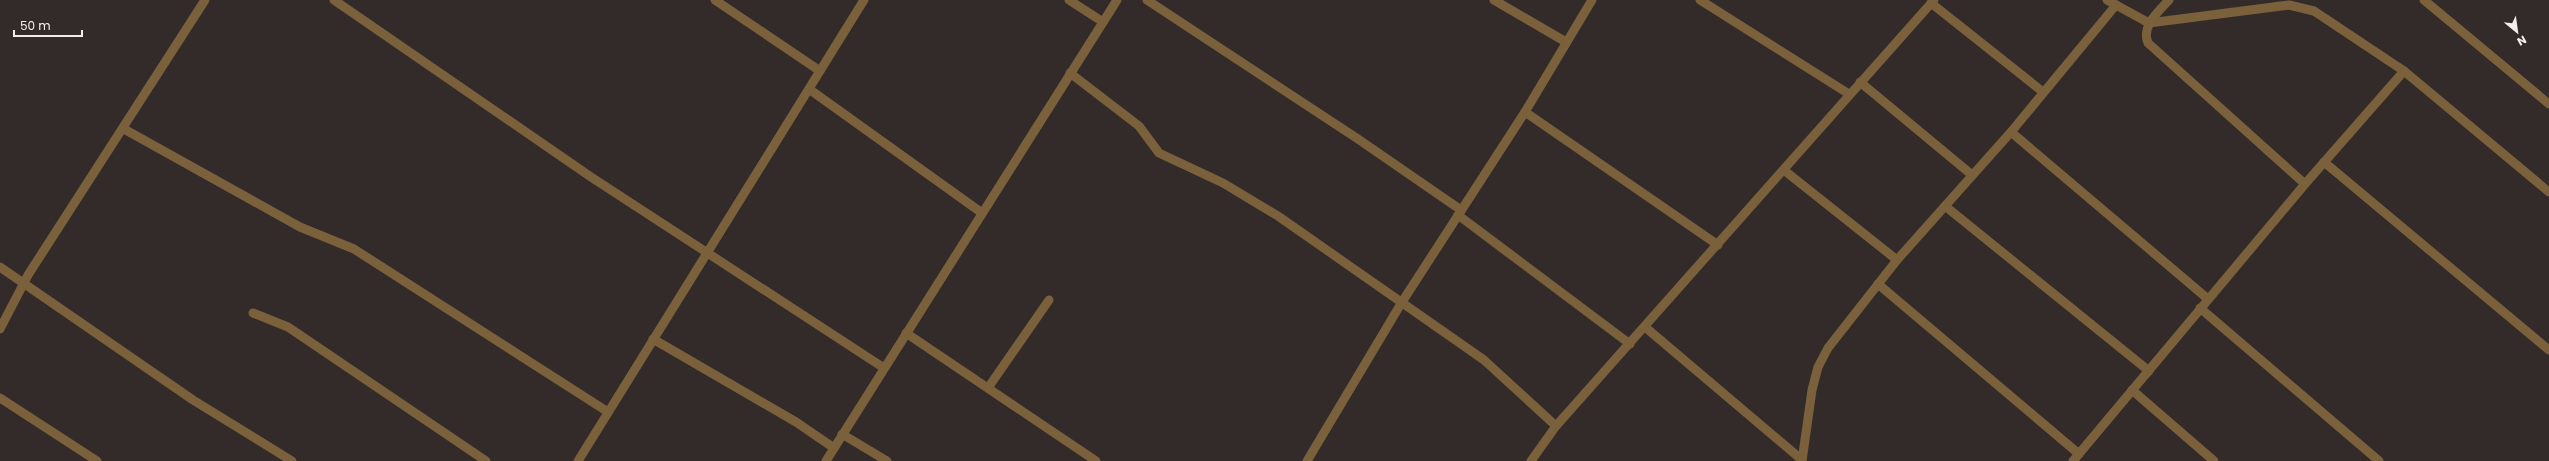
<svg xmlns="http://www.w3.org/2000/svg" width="2549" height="461" font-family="Poppins,sans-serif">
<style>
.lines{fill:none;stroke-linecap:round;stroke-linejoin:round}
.minor{stroke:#7a603b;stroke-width:9}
</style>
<rect width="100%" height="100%" fill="#322b29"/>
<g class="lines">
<g class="minor">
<polyline points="334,0 591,177 884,368"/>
<polyline points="715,0 820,71"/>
<polyline points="1069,0 1103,22"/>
<polyline points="1147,0 1358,139 1461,210"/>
<polyline points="1494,0 1566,42"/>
<polyline points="1700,0 1849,94"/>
<polyline points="2107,0 2149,23 2289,5 2314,11 2404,71 2549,192"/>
<path d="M2169 0C2158 12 2141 26 2148 43L2305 184"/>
<polyline points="2424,0 2549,104"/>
<polyline points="1931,3 2043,92"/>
<polyline points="1070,73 1139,126 1159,153 1223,183 1278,216 1484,360 1556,426"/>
<polyline points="1860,82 1972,175"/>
<polyline points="809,89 982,213"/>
<polyline points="1525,112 1718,245"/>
<polyline points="124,129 300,227 354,249 608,412"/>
<polyline points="2011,132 2208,299"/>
<polyline points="2324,162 2549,350"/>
<polyline points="1785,171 1897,260"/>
<polyline points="1945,206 2149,371"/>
<polyline points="1458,215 1630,344"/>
<polyline points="0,267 193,400 292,461"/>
<polyline points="1878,284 2079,454"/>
<polyline points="2200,308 2379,461"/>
<polyline points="253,313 288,327 486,461"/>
<polyline points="1645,327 1802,460"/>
<polyline points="0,329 28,275 205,0"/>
<polyline points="906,333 1096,461"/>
<polyline points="653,339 796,422 834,448"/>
<polyline points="988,388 1049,300"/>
<polyline points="2132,390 2214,461"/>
<polyline points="0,398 97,461"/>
<polyline points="842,434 887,461"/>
<polyline points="578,461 864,0"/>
<polyline points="826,461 1117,0"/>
<polyline points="1307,461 1402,302 1525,112 1592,0"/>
<polyline points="1531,461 1556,426 1934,0"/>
<polyline points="1802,461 1812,390 1818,367 1828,348 1897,260 2011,132 2116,5"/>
<polyline points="2073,461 2305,184 2404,71"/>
</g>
</g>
<g transform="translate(2517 32) rotate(151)" stroke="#322b29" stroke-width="3" paint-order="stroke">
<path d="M0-3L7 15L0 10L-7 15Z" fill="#f3eeec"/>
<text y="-6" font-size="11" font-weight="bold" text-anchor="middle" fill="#f3eeec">N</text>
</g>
<path d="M14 30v6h68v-6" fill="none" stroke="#f3eeec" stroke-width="2"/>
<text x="20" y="30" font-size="12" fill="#f3eeec" stroke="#322b29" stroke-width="3" paint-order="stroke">50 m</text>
</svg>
